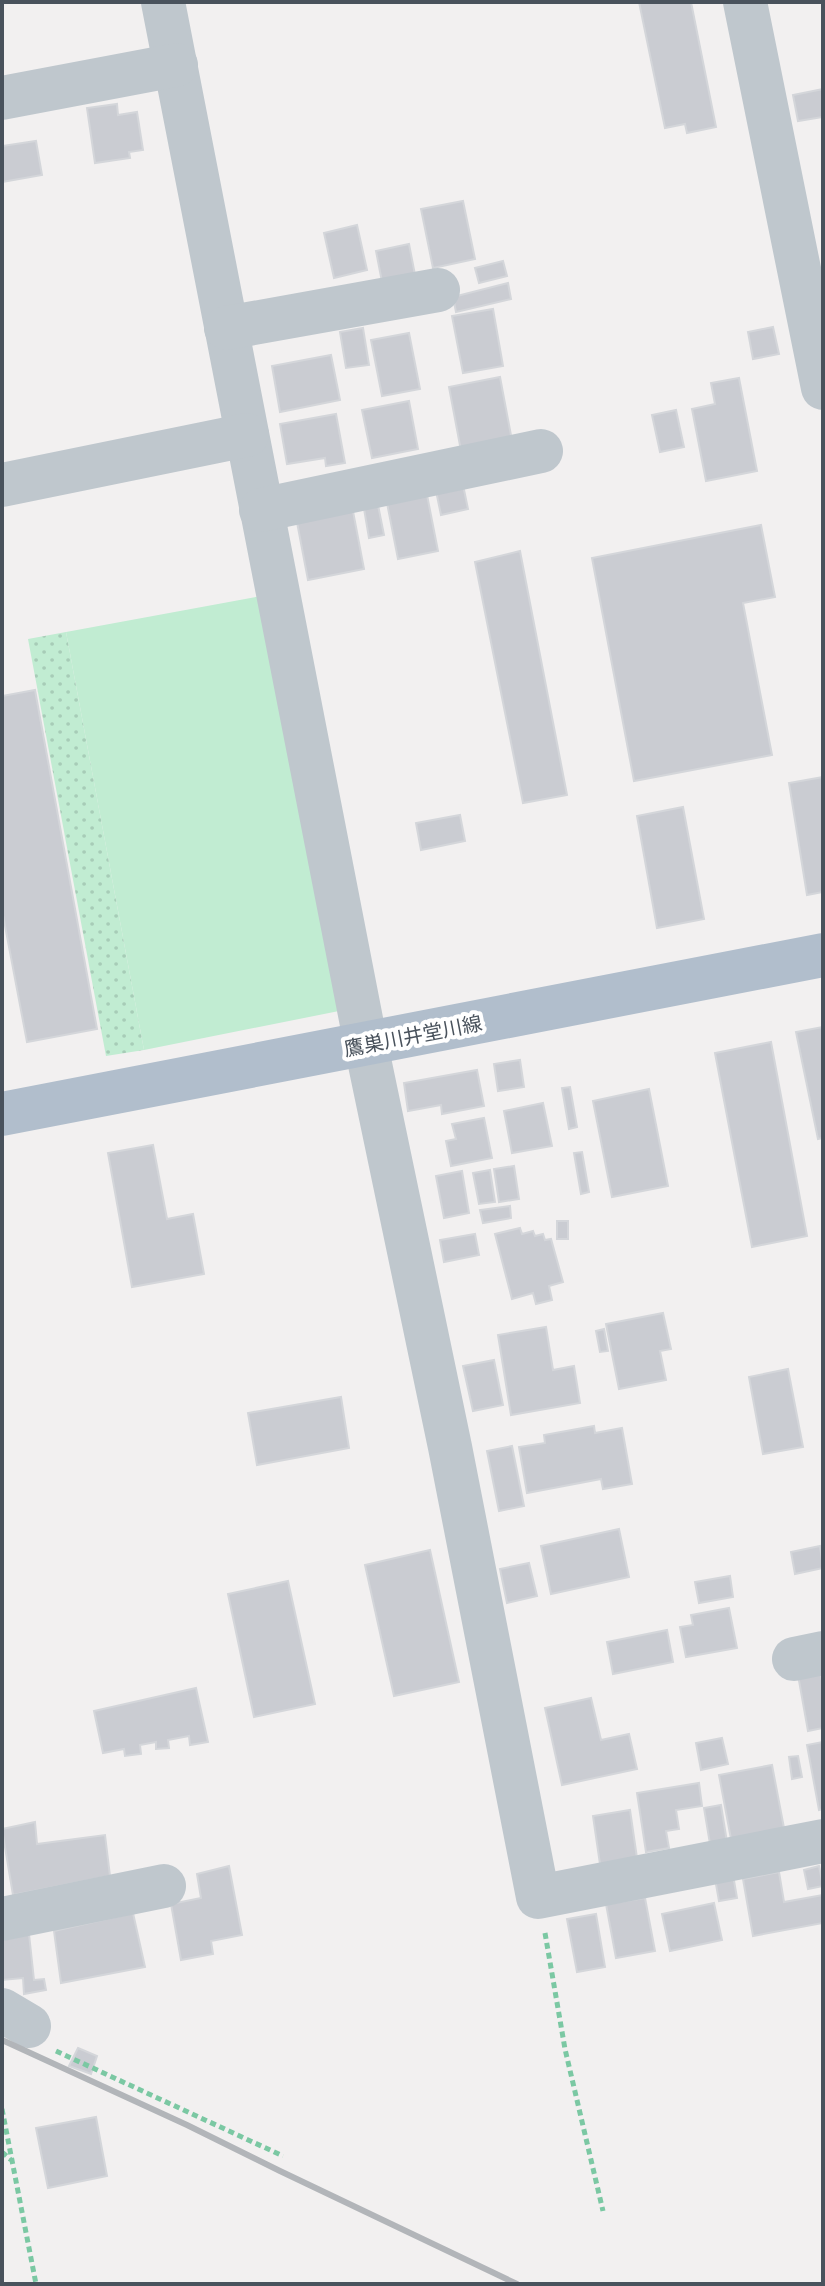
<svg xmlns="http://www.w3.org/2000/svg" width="825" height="2286" font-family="'Public Sans','Noto Sans JP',sans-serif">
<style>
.grass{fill:#c1ecd2}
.park{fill:url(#park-dots)}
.building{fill:#caccd2;stroke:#d4d6da;stroke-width:2}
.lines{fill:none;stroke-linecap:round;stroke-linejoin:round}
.path{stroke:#7bc8a3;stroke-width:5;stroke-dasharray:6 4;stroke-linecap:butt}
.minor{stroke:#bfc7cd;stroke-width:44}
.major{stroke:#b1becc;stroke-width:44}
.rail{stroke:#b2b5b9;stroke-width:6}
.labels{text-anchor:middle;stroke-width:8;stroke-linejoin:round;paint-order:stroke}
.street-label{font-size:20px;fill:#49525c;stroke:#fff}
</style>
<defs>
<pattern id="park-dots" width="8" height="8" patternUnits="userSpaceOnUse" patternTransform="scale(2)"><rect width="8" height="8" fill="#c1ecd2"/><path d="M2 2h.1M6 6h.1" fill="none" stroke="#a7ccb7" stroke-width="1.8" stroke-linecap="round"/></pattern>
</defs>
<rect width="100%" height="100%" fill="#f2f0f0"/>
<polygon class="grass" points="261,596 344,1010 144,1050 66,632"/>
<polygon class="park" points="66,632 144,1050 106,1056 28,639"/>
<g class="building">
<polygon points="639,2 691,2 716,127 687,133 685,124 665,128"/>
<polygon points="823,89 823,117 798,121 793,95"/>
<polygon points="117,104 118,115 137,112 143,150 129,152 130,158 95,163 87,108"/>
<polygon points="36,141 42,175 2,182 2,146"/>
<polygon points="463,201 475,259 433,268 421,209"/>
<polygon points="357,225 367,270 334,278 324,233"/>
<polygon points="409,244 416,280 383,287 376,251"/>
<polygon points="503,261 507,276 479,283 475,268"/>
<polygon points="508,283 511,299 456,312 453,297"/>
<polygon points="493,309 503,366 463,373 452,316"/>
<polygon points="773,327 779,354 753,359 748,332"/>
<polygon points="363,328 369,365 346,368 340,332"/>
<polygon points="409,333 420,389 382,396 371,340"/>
<polygon points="331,355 340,400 280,412 272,366"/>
<polygon points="500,377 513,446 462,456 449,387"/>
<polygon points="739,378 757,471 706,481 692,409 715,404 711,383"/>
<polygon points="409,401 418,449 372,458 362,410"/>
<polygon points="676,410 684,447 660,452 652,415"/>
<polygon points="336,414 345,463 326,466 325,458 287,464 280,424"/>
<polygon points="462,480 468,509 441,515 435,486"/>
<polygon points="376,495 384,535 369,538 362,497"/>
<polygon points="427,495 438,551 398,559 387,503"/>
<polygon points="352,506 364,569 308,580 296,517"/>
<polygon points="761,525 775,597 743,603 772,755 634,781 592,558"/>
<polygon points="520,551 567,795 523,803 475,562"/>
<polygon points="35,690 97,1029 27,1042 2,910 2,696"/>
<polygon points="823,777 823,892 807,895 789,783"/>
<polygon points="683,807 704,919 657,928 637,816"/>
<polygon points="460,815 465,841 421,850 416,823"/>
<polygon points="823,1027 823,1138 818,1139 796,1032"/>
<polygon points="771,1042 807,1236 752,1247 715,1053"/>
<polygon points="520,1060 524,1087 498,1091 494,1064"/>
<polygon points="477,1070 484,1106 442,1114 441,1105 408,1111 404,1083"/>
<polygon points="570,1087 577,1127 569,1129 562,1088"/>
<polygon points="649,1089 668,1186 612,1197 593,1101"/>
<polygon points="543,1103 552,1146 512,1153 504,1111"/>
<polygon points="484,1118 492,1158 451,1166 446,1141 456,1139 452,1124"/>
<polygon points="153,1145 167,1219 193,1214 204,1274 132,1287 108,1153"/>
<polygon points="582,1152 589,1192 581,1194 574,1153"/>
<polygon points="514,1166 519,1199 499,1202 494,1169"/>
<polygon points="490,1170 495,1202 479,1204 473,1173"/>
<polygon points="462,1171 469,1213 444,1218 436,1176"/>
<polygon points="510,1206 511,1218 483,1223 480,1210"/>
<rect x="557" y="1221" width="11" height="18"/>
<polygon points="520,1228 522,1234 533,1231 535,1236 543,1234 545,1240 551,1239 563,1282 549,1286 552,1300 536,1304 533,1293 512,1299 495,1234"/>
<polygon points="475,1234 479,1255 444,1262 440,1240"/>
<polygon points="663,1313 671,1349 660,1351 666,1380 619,1389 606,1324"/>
<polygon points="546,1327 553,1370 574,1366 580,1403 511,1415 498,1335"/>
<polygon points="604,1329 608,1351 600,1352 596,1331"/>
<polygon points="494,1360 503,1405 473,1411 463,1366"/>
<polygon points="788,1369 803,1447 763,1454 749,1377"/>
<polygon points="341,1397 349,1448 257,1465 248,1413"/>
<polygon points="594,1426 595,1433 622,1428 632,1484 603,1489 601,1479 527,1493 519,1447 545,1443 544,1435"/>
<polygon points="512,1446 524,1506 499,1511 487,1451"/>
<polygon points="619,1529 629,1577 551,1594 541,1546"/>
<polygon points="820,1546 823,1568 795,1574 791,1552"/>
<polygon points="430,1550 459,1682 394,1696 365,1565"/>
<polygon points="529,1563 537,1596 507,1603 500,1569"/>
<polygon points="730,1576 733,1597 699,1603 695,1582"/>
<polygon points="288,1581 315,1704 254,1717 228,1594"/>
<polygon points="729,1608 737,1648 686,1657 680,1627 693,1625 691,1615"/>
<polygon points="667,1630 673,1662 613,1674 607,1642"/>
<polygon points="820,1671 823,1686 823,1728 808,1731 798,1675"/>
<polygon points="196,1688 208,1742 190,1745 189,1736 168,1740 169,1748 156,1749 156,1742 140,1745 141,1754 125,1756 124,1749 103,1753 94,1711"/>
<polygon points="591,1698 601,1740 629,1734 637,1769 562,1785 545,1708"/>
<polygon points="722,1738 728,1764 701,1770 696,1743"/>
<polygon points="823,1742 823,1809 819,1810 807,1745"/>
<polygon points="798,1756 802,1777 792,1779 789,1757"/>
<polygon points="772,1765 784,1828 731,1839 719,1775"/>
<polygon points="699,1783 702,1806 676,1810 679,1829 666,1831 669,1848 646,1852 637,1793"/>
<polygon points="721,1805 727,1842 710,1844 704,1808"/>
<polygon points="630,1810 637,1858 600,1864 593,1816"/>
<polygon points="35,1822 37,1844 105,1835 110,1876 13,1895 2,1829"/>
<polygon points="229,1866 242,1935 211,1941 213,1954 181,1960 171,1904 201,1898 197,1874"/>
<polygon points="819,1866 823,1886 808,1889 804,1870"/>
<polygon points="732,1869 737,1898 719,1901 714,1873"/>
<polygon points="779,1872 784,1902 823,1895 823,1923 753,1936 743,1879"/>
<polygon points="645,1898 655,1951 616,1958 606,1904"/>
<polygon points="714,1903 722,1940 670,1951 662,1914"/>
<polygon points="133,1913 145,1967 61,1983 54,1931"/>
<polygon points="596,1914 605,1967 577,1972 567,1919"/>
<polygon points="29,1934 34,1980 44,1979 46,1990 24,1994 23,1978 2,1980 2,1940"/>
<polygon points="78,2048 97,2056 91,2074 69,2066"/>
<polygon points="96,2117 107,2176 48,2188 36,2128"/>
</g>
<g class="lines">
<g class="path">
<polyline points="545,1933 565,2049 603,2211"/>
<polyline points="56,2051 283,2156"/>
<polyline points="2,2109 36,2284"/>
<polyline points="2,2152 11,2160"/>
</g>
<g class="minor">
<polyline points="163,2 366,1045 450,1447 538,1897 823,1841"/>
<polyline points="745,2 823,388"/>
<polyline points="2,98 176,65"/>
<polyline points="226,328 438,290"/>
<polyline points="2,485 247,435"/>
<polyline points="261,510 541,451"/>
<polyline points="794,1659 823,1653"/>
<polyline points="2,1919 164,1886"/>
<polyline points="2,2010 29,2026"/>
</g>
<polyline class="major" points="2,1114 823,955"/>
<polyline class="rail" points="2,2040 187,2125 280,2171 517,2284"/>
</g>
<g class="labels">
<g class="street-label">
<text transform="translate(413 1036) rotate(-11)" y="7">鷹巣川井堂川線</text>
</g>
</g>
<rect width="825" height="2286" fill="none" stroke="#49525c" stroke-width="8"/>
</svg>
